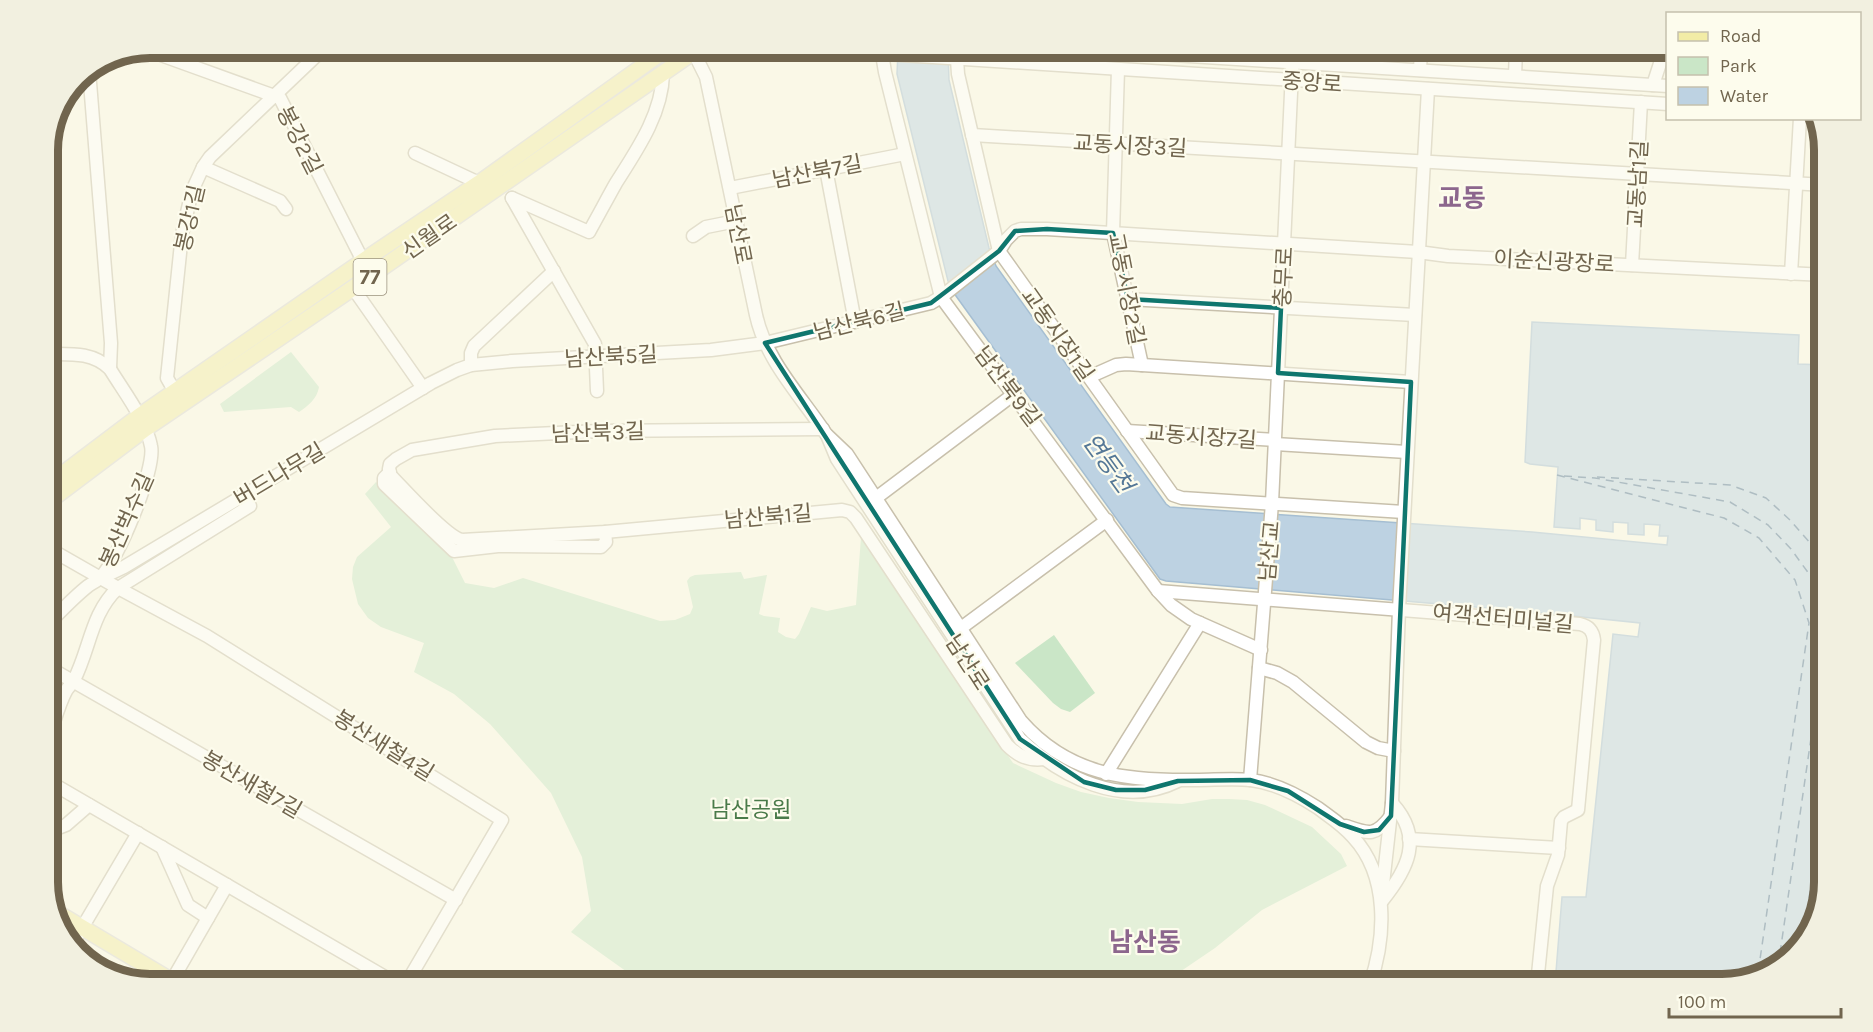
<svg xmlns="http://www.w3.org/2000/svg" width="1873" height="1032" font-family="Karla,'Noto Sans KR',sans-serif">
<style>
.green{fill:#cae6c7}
.water{fill:#bdd2e2;stroke:#a5bed2;stroke-width:1.5}
.lines{fill:none;stroke-linecap:round;stroke-linejoin:round}
.ferry{stroke:#547796;stroke-width:1.5;stroke-dasharray:8 6;stroke-linecap:butt}
.minor-casing{stroke:#c8c0ac;stroke-width:15}
.major-casing{stroke:#dad7d1;stroke-width:18}
.minor{stroke:#fff;stroke-width:12}
.major{stroke:#f2eca6;stroke-width:15}
.marked{fill:none;stroke:#0f766e;stroke-width:4.5;stroke-linejoin:round}
.labels{text-anchor:middle;stroke-width:4.5;stroke-linejoin:round;paint-order:stroke}
.shield{fill:#fdfced;stroke:#9b927e;stroke-width:1.5}
.shield-label{font-size:21px;font-weight:bold;fill:#71654e}
.street-label{font-size:22px;fill:#71654e;stroke:#fdfced}
.park-label{font-size:22px;fill:#4a7b4a;stroke:#fdfced}
.water-label{font-size:24px;font-style:italic;fill:#547796;stroke:#fdfced}
.quarter-label{font-size:26px;font-weight:bold;fill:#8c668d;stroke:#fdfced}
.rim{fill:none;stroke:#71654e;stroke-width:8}
</style>
<rect width="100%" height="100%" fill="#faf8e7"/>
<g class="green">
<polygon points="1814,289 1825,289 1825,350 1813,350"/>
<path d="M291 352 319 387C317 399 308 406 299 412L291 407 224 412 220 404Z"/>
<polygon points="376,482 451,555 465,583 494,588 523,578 660,621 675,620 690,614 693,607 687,581 690,577 695,575 741,572 744,579 767,575 759,614 764,616 780,618 778,632 786,637 795,639 799,634 811,607 827,611 856,605 861,537 1013,763 1056,783 1081,792 1109,798 1138,802 1182,804 1212,799 1229,799 1247,800 1265,805 1312,827 1341,854 1347,866 1262,910 1215,948 1162,984 644,984 571,932 591,911 582,857 551,793 490,724 454,694 414,672 424,643 381,627 368,618 358,604 352,579 353,567 357,557 391,527 365,494"/>
<polygon points="1054,635 1095,693 1070,712 1061,709 1053,703 1015,663"/>
</g>
<polygon class="water" points="898,52 948,52 949,80 989,248 996,266 1166,504 1170,507 1532,532 1667,545 1668,536 1659,536 1660,525 1644,524 1644,535 1628,534 1628,523 1613,522 1613,532 1596,530 1596,520 1580,518 1580,529 1554,527 1558,467 1530,464 1525,462 1532,322 1799,335 1798,364 1825,365 1825,882 1814,927 1779,967 1723,984 1555,984 1562,897 1586,897 1613,634 1638,637 1640,623 1523,611 1166,581 1160,579 956,296 948,281 897,74"/>
<g class="lines">
<g class="ferry">
<polyline points="1557,475 1724,518 1759,538 1795,580 1809,623 1758,973"/>
<polyline points="1564,476 1595,478 1730,502 1768,525 1791,549 1820,589 1825,603"/>
<polyline points="1597,477 1730,485 1766,498 1790,520 1825,560"/>
<polyline points="1803,940 1825,788"/>
<polyline points="1778,967 1825,641"/>
</g>
<g class="minor-casing">
<g id="minor">
<polyline points="1110,51 1668,86"/>
<polyline points="855,52 1668,104"/>
<path d="M694 53 706 77 756 315C766 361 801 396 826 434"/>
<polyline points="882,54 885,72 941,297 1158,591 1171,605 1191,619 1261,650"/>
<polyline points="161,55 280,98 363,261"/>
<polyline points="957,59 958,74 999,251 1173,495 1182,498 1404,512"/>
<polyline points="1118,69 1113,233 1142,365"/>
<polyline points="89,70 111,343 110,369"/>
<polyline points="1420,70 1421,49"/>
<polyline points="1515,76 1516,49"/>
<polyline points="1653,85 1665,48"/>
<polyline points="972,135 1825,185"/>
<polyline points="415,153 479,183"/>
<polyline points="203,167 280,201 286,209"/>
<polyline points="826,169 855,322"/>
<polyline points="730,188 905,154"/>
<path d="M512 198 589 232C598 216 607 199 616 183 637 150 662 114 663 74"/>
<polyline points="512,198 595,344 597,391"/>
<polyline points="693,236 706,227 736,221"/>
<polyline points="1632,265 1641,102"/>
<polyline points="1791,274 1800,118"/>
<polyline points="353,288 423,388"/>
<polyline points="1128,299 1415,315"/>
<path d="M48 354C71 354 93 352 110 369 124 392 146 420 151 446 156 469 117 562 100 578 97 581 92 583 88 586 74 597 61 611 48 624"/>
<polyline points="471,365 471,353 474,346 554,271"/>
<polyline points="1089,377 1116,365 1126,364 1411,382"/>
<polyline points="175,392 167,378 182,234 192,191 203,167 210,157 317,55"/>
<path d="M823 429 599 431 495 436 412 450 396 459 390 464 389 469 390 475C404 489 446 537 462 540L605 532 842 510 850 512 856 518 1007 745C1018 756 1028 761 1044 759"/>
<polyline points="1127,431 1275,440"/>
<polyline points="1275,444 1407,452"/>
<polyline points="390,472 384,478 384,484 454,551 498,546 601,547 606,542 605,532"/>
<polyline points="876,498 1014,394"/>
<polyline points="48,548 118,588 207,636 502,820 406,984"/>
<polyline points="101,578 124,567 431,383 457,370 471,365 512,361 711,350 765,343 931,303 941,297 999,251 1006,240 1015,231 1021,229 1047,229 1418,252 1448,256 1825,275"/>
<path d="M1158 591 1580 624C1589 626 1593 631 1594 640L1578 810 1564 817 1561 821 1558 855 1547 886 1537 984"/>
<polyline points="961,628 1107,520"/>
<polyline points="48,667 456,900"/>
<polyline points="1259,668 1277,673 1293,682 1366,742 1378,748 1394,751"/>
<path d="M48 740C54 724 58 706 66 691 68 687 72 684 74 680 90 649 91 613 118 588L250 506 243 495"/>
<polyline points="1106,774 1200,623"/>
<polyline points="1250,780 1272,503 1293,50"/>
<polyline points="48,781 397,984"/>
<path d="M1178 781C1122 809 1062 777 1020 739L837 459 827 435 847 454 1021 721C1069 776 1127 781 1196 780 1214 780 1233 778 1251 780 1275 783 1298 795 1318 808 1330 817 1343 825 1353 837 1389 876 1386 937 1370 984"/>
<path d="M1346 826C1369 834 1375 837 1391 816"/>
<polyline points="48,832 66,825 89,805"/>
<polyline points="1409,839 1559,848"/>
<polyline points="162,847 188,905 208,918"/>
<polyline points="1382,893 1392,803 1399,609 1428,89"/>
<path d="M1382 901C1408 869 1424 838 1392 803"/>
<polyline points="72,945 138,833"/>
<polyline points="170,984 227,885"/>
</g>
</g>
<g class="major-casing">
<g id="major">
<polyline points="48,485 138,417 363,261 479,183 661,53"/>
<polyline points="48,502 145,429 353,288 692,53"/>
<polyline points="56,912 177,984"/>
</g>
</g>
<use href="#minor" class="minor"/>
<use href="#major" class="major"/>
</g>
<path d="M0 0H1873V1032H0ZM1047 229 1113 233 1128 299 1281 308 1278 373 1411 382 1391 816 1379 830 1364 832 1340 824 1288 791 1250 780 1178 781 1145 790H1116L1084 782 1020 739 765 343 931 303 999 251 1015 231Z" fill="#faf8e7" fill-opacity=".55" fill-rule="evenodd"/>
<path class="marked" d="M1047 229 1113 233 1128 299 1281 308 1278 373 1411 382 1391 816 1379 830 1364 832 1340 824 1288 791 1250 780 1178 781 1145 790H1116L1084 782 1020 739 765 343 931 303 999 251 1015 231Z"/>
<g class="labels">
<rect class="shield" x="353.5" y="259" width="33" height="36" rx="4.5"/>
<g class="shield-label">
<text x="370" y="284">77</text>
</g>
<g class="street-label">
<text transform="translate(1312 82) rotate(4)" y="8">중앙로</text>
<text transform="translate(300 140) rotate(63)" y="8">봉강2길</text>
<text transform="translate(1130 145) rotate(3)" y="8">교동시장3길</text>
<text transform="translate(817 171) rotate(-11)" y="8">남산북7길</text>
<text transform="translate(1637 184) rotate(-87)" y="8">교동남1길</text>
<text transform="translate(189 218) rotate(-77)" y="8">봉강1길</text>
<text transform="translate(739 234) rotate(79)" y="8">남산로</text>
<text transform="translate(429 236) rotate(-35)" y="8">신월로</text>
<text transform="translate(1554 261) rotate(3)" y="8">이순신광장로</text>
<text transform="translate(1283 277) rotate(-87)" y="8">충무로</text>
<text transform="translate(1127 289) rotate(79)" y="8">교동시장2길</text>
<text transform="translate(859 321) rotate(-14)" y="8">남산북6길</text>
<text transform="translate(1058 334) rotate(55)" y="8">교동시장1길</text>
<text transform="translate(611 356) rotate(-3)" y="8">남산북5길</text>
<text transform="translate(1008 386) rotate(53)" y="8">남산북9길</text>
<text transform="translate(598 432) rotate(-2)" y="8">남산북3길</text>
<text transform="translate(1201 436) rotate(4)" y="8">교동시장7길</text>
<text transform="translate(279 474) rotate(-31)" y="8">버드나무길</text>
<text transform="translate(768 516) rotate(-5)" y="8">남산북1길</text>
<text transform="translate(126 520) rotate(-66)" y="8">봉산벅수길</text>
<text transform="translate(1269 551) rotate(-85)" y="8">남산교</text>
<text transform="translate(1503 618) rotate(5)" y="8">여객선터미널길</text>
<text transform="translate(968 662) rotate(57)" y="8">남산로</text>
<text transform="translate(384 745) rotate(32)" y="8">봉산새철4길</text>
<text transform="translate(252 784) rotate(30)" y="8">봉산새철7길</text>
</g>
<g class="park-label">
<text x="751" y="817">남산공원</text>
</g>
<g class="water-label">
<text transform="translate(1108 463) rotate(54)" y="8">연등천</text>
</g>
<g class="quarter-label">
<text x="1462" y="207">교동</text>
<text x="1145" y="951">남산동</text>
</g>
</g>
<path d="M0 0H1873V1032H0ZM150 58H1722A92 92 0 0 1 1814 150V882A92 92 0 0 1 1722 974H150A92 92 0 0 1 58 882V150A92 92 0 0 1 150 58Z" fill="#f2f0e0" fill-rule="evenodd"/>
<path class="rim" d="M150 58H1722A92 92 0 0 1 1814 150V882A92 92 0 0 1 1722 974H150A92 92 0 0 1 58 882V150A92 92 0 0 1 150 58Z"/>
<rect x="1666" y="12" width="195" height="108" fill="#fdfced" stroke="#c5c0ad" stroke-width="1.5"/>
<rect x="1678" y="32" width="30" height="9" fill="#f2eca6" stroke="#c5c0ad" stroke-width="1.5"/>
<text x="1720" y="42" font-size="18" fill="#71654e">Road</text>
<rect x="1678" y="57" width="30" height="18" fill="#cae6c7" stroke="#c5c0ad" stroke-width="1.5"/>
<text x="1720" y="72" font-size="18" fill="#71654e">Park</text>
<rect x="1678" y="87" width="30" height="18" fill="#bdd2e2" stroke="#c5c0ad" stroke-width="1.5"/>
<text x="1720" y="102" font-size="18" fill="#71654e">Water</text>
<path d="M1669 1008v9h172v-9" fill="none" stroke="#71654e" stroke-width="3"/>
<text x="1678" y="1008" font-size="18" fill="#71654e" stroke="#fdfced" stroke-width="4.5" paint-order="stroke">100 m</text>
</svg>
